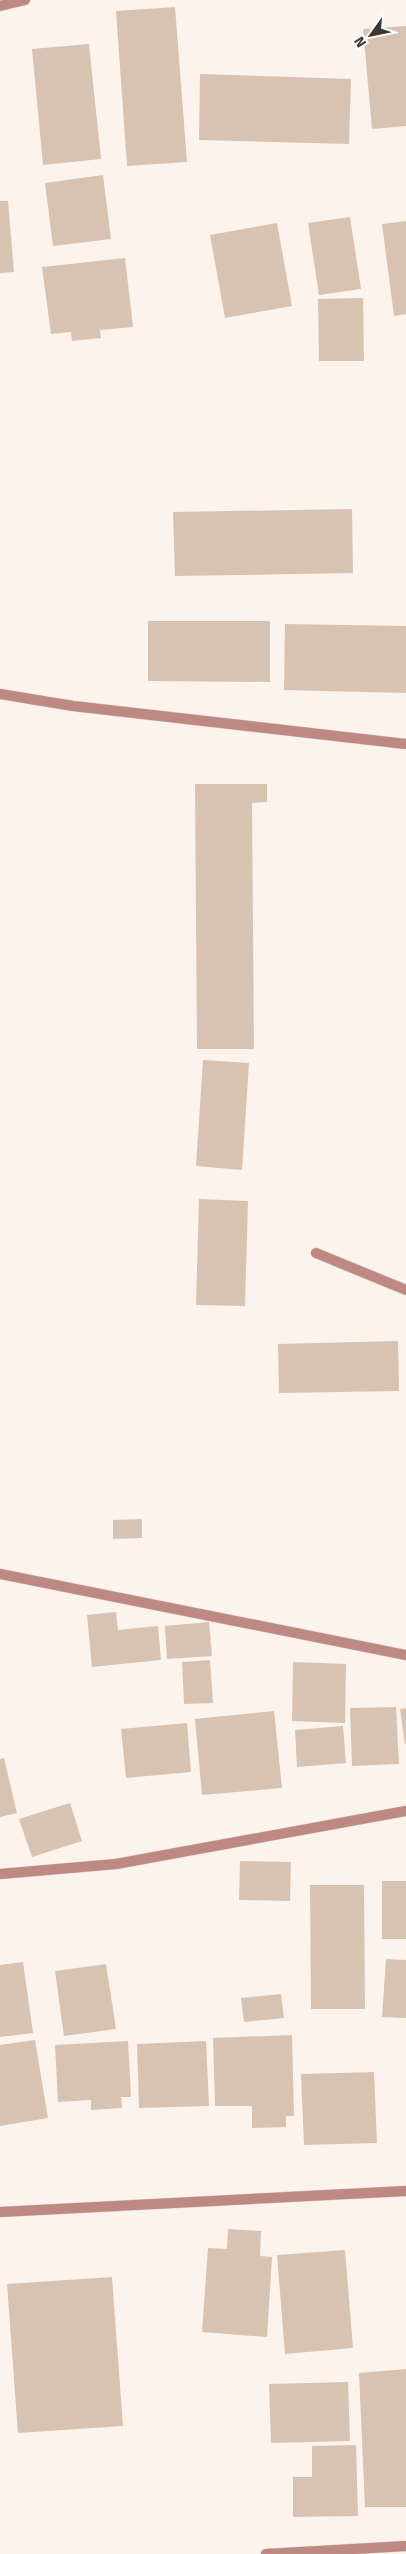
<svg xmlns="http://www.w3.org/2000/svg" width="406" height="2554" font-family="'Fira Sans',sans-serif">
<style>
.building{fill:#d8c3b3}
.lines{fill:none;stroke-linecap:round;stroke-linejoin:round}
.lane-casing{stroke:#d6cdc7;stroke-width:11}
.street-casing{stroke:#d6cdc7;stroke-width:11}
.lane{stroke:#be8983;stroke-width:10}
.street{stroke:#be8983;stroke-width:10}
</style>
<rect width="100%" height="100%" fill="#fcf3ed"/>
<g class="building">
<polygon points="175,7 187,162 127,166 116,11"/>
<polygon points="406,26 406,126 372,129 363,29"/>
<polygon points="89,44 101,159 43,165 32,49"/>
<polygon points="200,74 351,79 349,144 199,140"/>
<polygon points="103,175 111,239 53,246 45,183"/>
<polygon points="0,201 8,201 14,272 0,273"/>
<polygon points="350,217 361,289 319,295 308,223"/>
<polygon points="406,221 406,314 394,316 382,224"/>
<polygon points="277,223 292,306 225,318 210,235"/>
<polygon points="125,258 133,327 100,330 101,338 72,341 71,332 51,334 42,267"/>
<polygon points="363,298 364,361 319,361 318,299"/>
<polygon points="352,509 353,573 175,576 173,512"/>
<polygon points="148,621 270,621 270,682 148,681"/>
<polygon points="285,624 406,626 406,693 284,690"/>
<polygon points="195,784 267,784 267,802 252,803 254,1049 197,1049"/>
<polygon points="203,1060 249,1063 242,1170 196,1166"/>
<polygon points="199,1199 248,1201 245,1306 196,1305"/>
<polygon points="398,1341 399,1391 279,1393 278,1344"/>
<polygon points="142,1519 142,1538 113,1539 113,1520"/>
<polygon points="116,1612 118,1630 158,1626 161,1660 92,1667 87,1615"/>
<polygon points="209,1622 212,1656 167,1659 165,1626"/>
<polygon points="210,1660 213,1703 184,1704 182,1662"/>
<polygon points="293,1662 346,1664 345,1723 292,1721"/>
<polygon points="396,1707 399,1764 352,1766 350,1708"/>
<polygon points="406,1708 406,1744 405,1744 400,1709"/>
<polygon points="274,1711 282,1788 202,1795 195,1719"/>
<polygon points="187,1723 191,1772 126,1778 121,1729"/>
<polygon points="343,1726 346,1763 297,1767 295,1730"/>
<polygon points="4,1758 17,1813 0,1817 0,1759"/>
<polygon points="70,1803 82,1841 32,1857 19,1819"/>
<polygon points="240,1861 291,1862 290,1901 239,1900"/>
<rect x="382" y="1881" width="24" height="58"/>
<polygon points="310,1885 364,1885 365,2009 311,2009"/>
<polygon points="386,1959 406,1960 406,2018 382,2017"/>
<polygon points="23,1962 33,2033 0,2037 0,1965"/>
<polygon points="106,1964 116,2029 64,2036 55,1971"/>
<polygon points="281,1994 284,2018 244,2022 241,1998"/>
<polygon points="292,2035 294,2116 286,2116 286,2127 252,2128 252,2106 215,2106 213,2038"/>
<polygon points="35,2040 48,2118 0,2126 0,2045"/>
<polygon points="128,2041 131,2097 121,2097 122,2108 91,2110 91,2100 58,2102 55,2045"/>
<polygon points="206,2041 209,2106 139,2108 137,2044"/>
<polygon points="374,2072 377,2143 304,2145 301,2074"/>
<polygon points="228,2229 261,2231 260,2256 272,2257 267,2337 202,2332 208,2248 227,2249"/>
<polygon points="345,2250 353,2348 285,2354 277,2255"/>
<polygon points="112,2277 123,2426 18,2433 7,2284"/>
<polygon points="406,2369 406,2507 365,2507 359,2373"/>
<polygon points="348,2382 350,2441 271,2443 269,2384"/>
<polygon points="356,2445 358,2516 293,2517 293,2477 312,2477 312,2446"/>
</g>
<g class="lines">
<g class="lane-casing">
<polyline id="lane" points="316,1253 406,1290"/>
</g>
<g class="street-casing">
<g id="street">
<polyline points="0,6 25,0"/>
<polyline points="0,694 73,706 406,744"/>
<polyline points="0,1574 406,1655"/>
<polyline points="0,1874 116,1864 406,1811"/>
<polyline points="0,2212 406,2191"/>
<polyline points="266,2554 406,2546"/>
</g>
</g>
<use href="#lane" class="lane"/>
<use href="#street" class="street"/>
</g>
<g transform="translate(371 35) rotate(237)" stroke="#ffffff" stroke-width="4" paint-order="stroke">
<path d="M0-4L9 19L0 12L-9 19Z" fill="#3f3731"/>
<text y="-8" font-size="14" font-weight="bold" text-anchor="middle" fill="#3f3731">N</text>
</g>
</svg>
